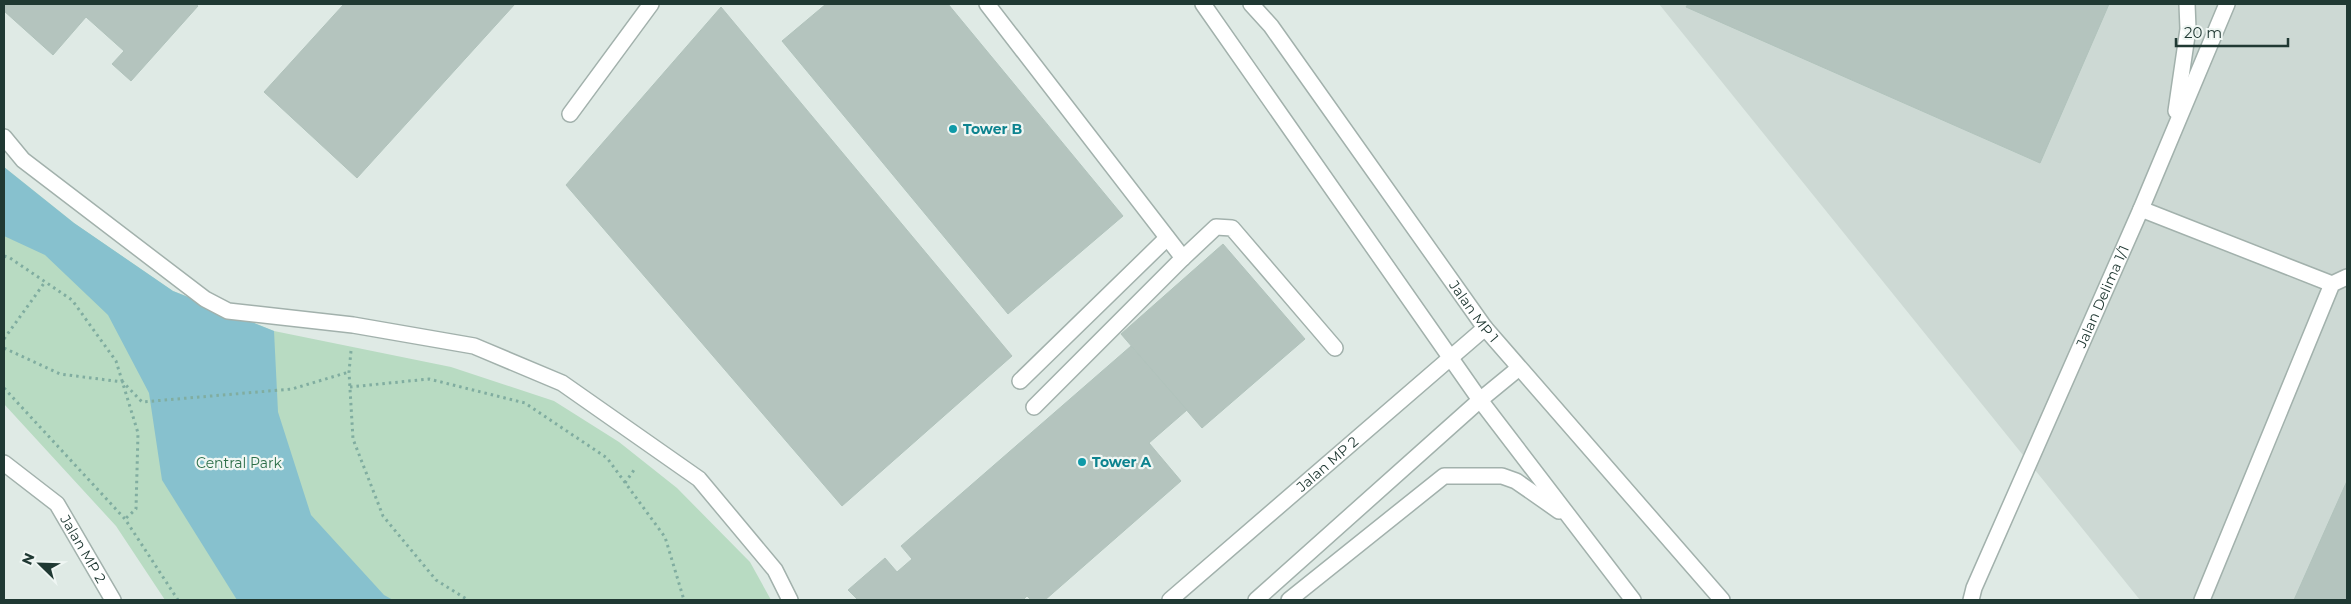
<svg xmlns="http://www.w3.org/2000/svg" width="2351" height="604" font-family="Montserrat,sans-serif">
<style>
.built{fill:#cdd9d4}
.green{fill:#b8dbc2}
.water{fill:#87c1ce}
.building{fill:#b4c4be;stroke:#b1c3bc}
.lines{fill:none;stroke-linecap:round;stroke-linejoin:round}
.minor-casing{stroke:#a2b1ac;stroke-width:18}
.path{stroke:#80ada0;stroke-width:3;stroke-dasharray:2.5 4;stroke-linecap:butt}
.minor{stroke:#fff;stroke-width:15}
.culture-dot{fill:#0f9aa8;stroke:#eff6f3;stroke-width:2}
.labels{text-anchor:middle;stroke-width:4.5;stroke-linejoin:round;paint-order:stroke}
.culture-label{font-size:14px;font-weight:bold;fill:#0d838f;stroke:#eff6f3;text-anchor:start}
.street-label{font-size:14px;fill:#203933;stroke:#eff6f3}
.park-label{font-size:14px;fill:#2c6e48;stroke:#eff6f3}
</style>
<rect width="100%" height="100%" fill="#dfeae5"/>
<polygon class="built" points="1659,4 2347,4 2347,600 2140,600"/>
<polygon class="green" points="4,167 74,223 173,291 274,331 451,367 554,401 619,442 677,488 750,562 771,600 165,600 116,526 4,404"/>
<polygon class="water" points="4,167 74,223 173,291 274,331 278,412 311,515 384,595 393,600 237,600 162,480 149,393 108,315 45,255 4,236"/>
<g class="building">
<polygon points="4,4 195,4 198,6 131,81 112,64 124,51 86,17 53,55 4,11"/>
<polygon points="344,4 515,4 357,178 264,92"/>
<polygon points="826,4 948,4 1123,216 1008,314 782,41"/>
<polygon points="1688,4 2109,4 2040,163 1686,7"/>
<polygon points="721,7 1012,356 842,506 566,185"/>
<polygon points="1223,244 1305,339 1202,428 1121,334"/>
<polygon points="1131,346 1187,410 1149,443 1181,481 1045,600 1031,600 1027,596 1023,600 858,600 848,590 885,558 897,572 912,559 901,546"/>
<polygon points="2347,481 2347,600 2294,600"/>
</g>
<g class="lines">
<g class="minor-casing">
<g id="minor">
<polyline points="987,4 1183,258 1216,227 1232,228 1335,348"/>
<polyline points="1203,4 1480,400 1633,600"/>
<path id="s1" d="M1251 4 1271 26 1485 328 1722 600"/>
<polyline points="2176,111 2188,29 2187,4"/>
<polyline points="570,114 651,4"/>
<polyline points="4,137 23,160 205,299 228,311 353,325 474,346 562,383 699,479 775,570 790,600"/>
<polyline points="2141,209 2332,284"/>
<polyline points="1020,381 1167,238"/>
<polyline points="1034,407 1183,258"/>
<path id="s2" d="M4 463 57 504 113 600"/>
<path id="s3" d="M1170 600 1485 328"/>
<polyline points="1256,600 1480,400 1519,368"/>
<polyline points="1289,600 1444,476 1502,476 1516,481 1559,511"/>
<path id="s4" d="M1971 600 1974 588 2141 209 2227 4"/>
<polyline points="2202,600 2332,284 2347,277"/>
</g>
</g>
<g class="path">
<polyline points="4,256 10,258 72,300 116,361 138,433 136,509 125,519"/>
<polyline points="4,339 45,282"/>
<polyline points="4,348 60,374 123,382 142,402 292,389 349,372"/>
<polyline points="351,351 349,372 353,439 383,516 436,580 468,600"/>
<polyline points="350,387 429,379 525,403 607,458 665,537 684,600"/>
<polyline points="4,388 125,519 178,600"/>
<polyline points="625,483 636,467"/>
</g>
<use href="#minor" class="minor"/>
</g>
<g class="culture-dot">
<circle cx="953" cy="129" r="5"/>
<circle cx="1082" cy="462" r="5"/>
</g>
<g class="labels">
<g class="culture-label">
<text x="963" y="134">Tower B</text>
<text x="1092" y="467">Tower A</text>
</g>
<g class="street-label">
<text dy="5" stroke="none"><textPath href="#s4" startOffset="331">Jalan Delima 1/1</textPath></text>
<text dy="5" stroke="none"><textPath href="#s1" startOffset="380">Jalan MP 1</textPath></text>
<text dy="5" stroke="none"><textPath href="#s3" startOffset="208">Jalan MP 2</textPath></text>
<text dy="5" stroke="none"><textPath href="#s2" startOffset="119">Jalan MP 2</textPath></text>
</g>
<g class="park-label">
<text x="239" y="468">Central Park</text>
</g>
</g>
<rect width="2351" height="604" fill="none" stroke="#203933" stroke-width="10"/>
<g transform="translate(40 564) rotate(293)" stroke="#eff6f3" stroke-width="4" paint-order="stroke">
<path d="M0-4L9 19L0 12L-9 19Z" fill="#203933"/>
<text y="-8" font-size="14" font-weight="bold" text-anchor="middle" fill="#203933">N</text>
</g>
<path d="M2176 38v8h112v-8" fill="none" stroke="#203933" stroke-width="2.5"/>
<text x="2184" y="38" font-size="15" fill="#203933" stroke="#eff6f3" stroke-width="4" paint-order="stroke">20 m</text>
</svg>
